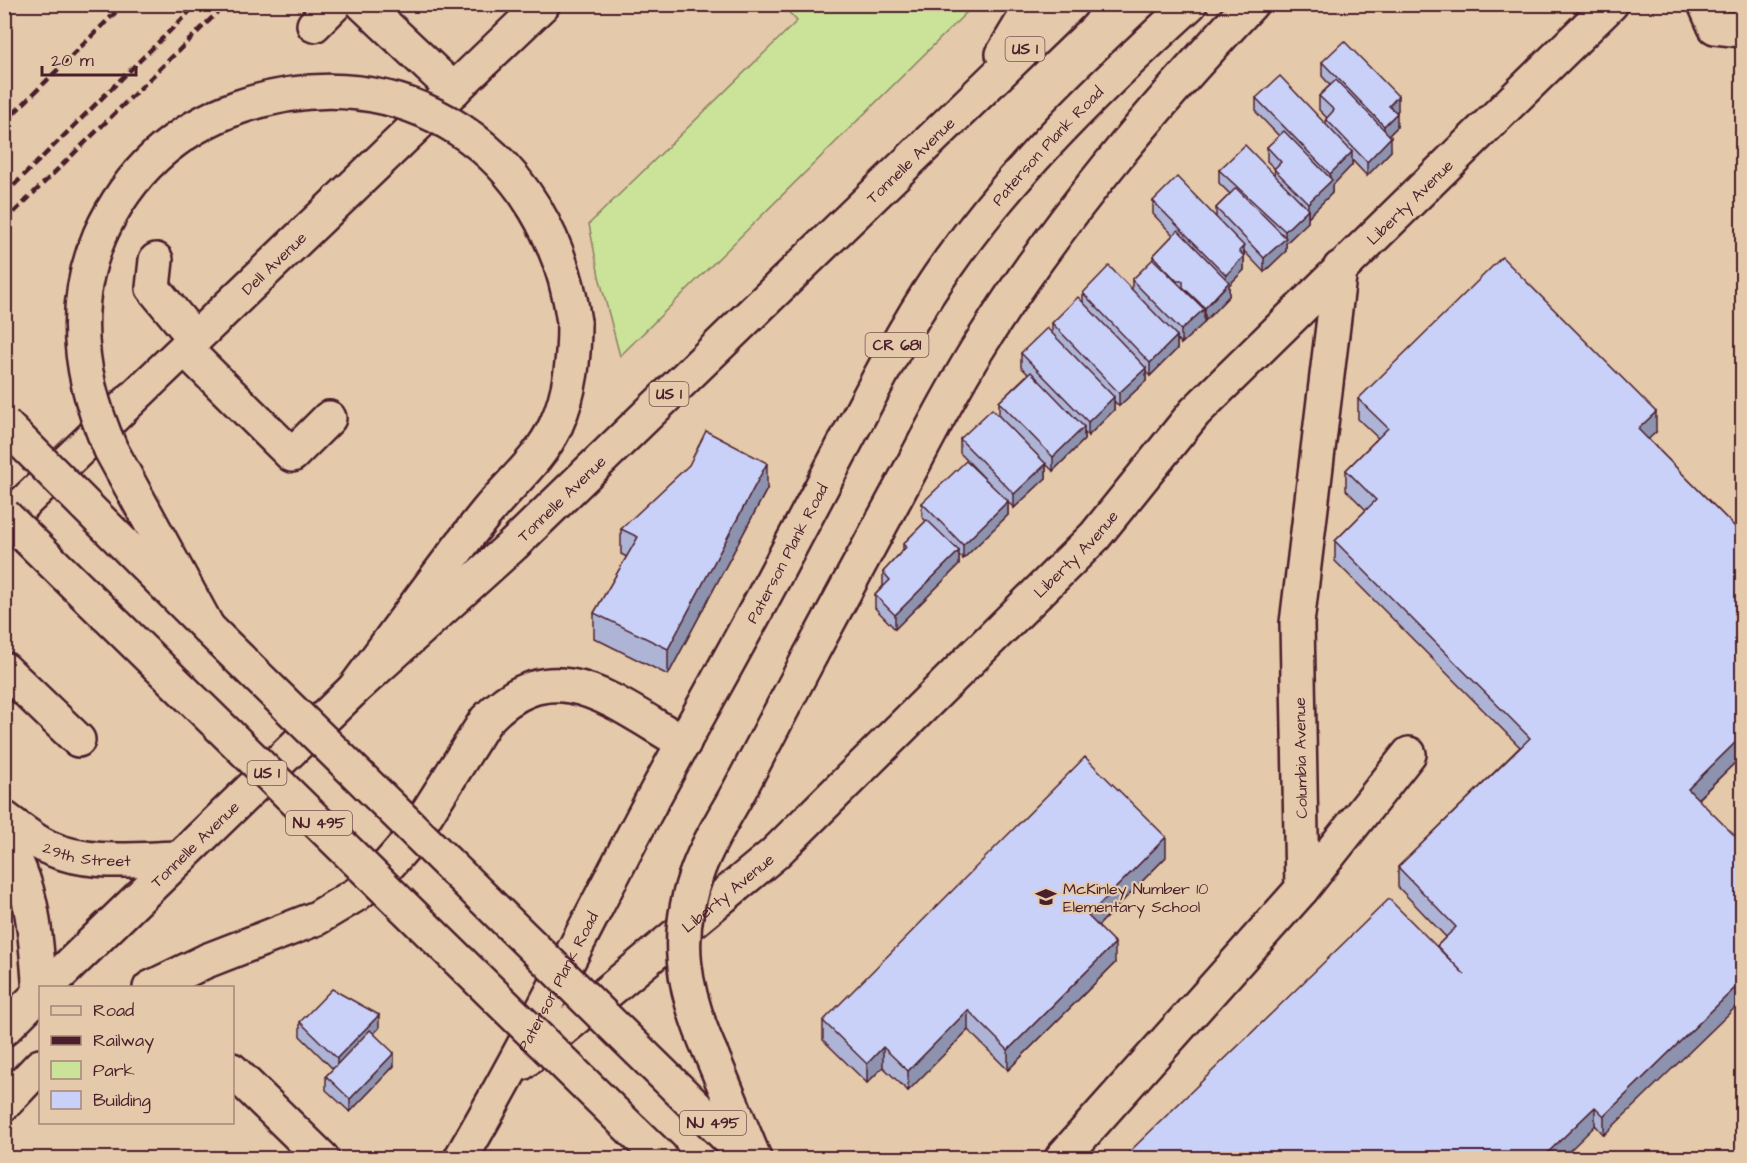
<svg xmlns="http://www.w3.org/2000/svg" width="1747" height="1163" font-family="'Architects Daughter',sans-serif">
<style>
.green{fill:#cbe399;stroke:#8a8162;stroke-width:1.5}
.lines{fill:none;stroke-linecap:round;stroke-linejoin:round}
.minor-casing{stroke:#4a1f2b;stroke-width:38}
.major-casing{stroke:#4a1f2b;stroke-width:38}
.highway-casing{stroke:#4a1f2b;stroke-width:38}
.minor{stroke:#e4c9ab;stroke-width:33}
.major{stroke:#e4c9ab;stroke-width:33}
.highway{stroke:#e4c9ab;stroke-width:33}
.rail{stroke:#4a1f2b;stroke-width:4.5;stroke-dasharray:9 4.5;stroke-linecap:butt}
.highway-bridge-casing{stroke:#4a1f2b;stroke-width:38;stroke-linecap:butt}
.highway-bridge{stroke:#e4c9ab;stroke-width:33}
.wall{fill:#aeb4d6;stroke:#4a1f2b;stroke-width:1.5}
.shaded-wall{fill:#8d92ae;stroke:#4a1f2b;stroke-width:1.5}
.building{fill:#cad1f9;stroke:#4a1f2b;stroke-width:1.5}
.labels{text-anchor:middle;stroke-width:4.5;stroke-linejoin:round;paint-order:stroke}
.shield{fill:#e4c9ab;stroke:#785251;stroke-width:1.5}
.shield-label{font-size:15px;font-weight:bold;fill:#4a1f2b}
.street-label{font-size:16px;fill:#4a1f2b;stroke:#e4c9ab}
.poi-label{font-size:16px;fill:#4a1f2b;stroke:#e4c9ab;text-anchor:start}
</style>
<rect width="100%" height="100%" fill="#e4c9ab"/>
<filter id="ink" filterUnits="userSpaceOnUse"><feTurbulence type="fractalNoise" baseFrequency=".0167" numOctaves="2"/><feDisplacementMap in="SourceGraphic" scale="12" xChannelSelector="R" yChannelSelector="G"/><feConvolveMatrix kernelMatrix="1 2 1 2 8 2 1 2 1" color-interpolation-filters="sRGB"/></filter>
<g filter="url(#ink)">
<polygon class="green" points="782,5 974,5 620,356 599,276 589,224 797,21"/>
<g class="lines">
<g class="minor-casing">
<g id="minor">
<polyline points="363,4 454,90"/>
<polyline points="1705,4 1715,27 1742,30"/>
<polyline points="314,25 335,4"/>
<polyline points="156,260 153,288 195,339"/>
<polyline points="185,349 292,455 329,418"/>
<path id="s1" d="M4 522 543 4"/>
<polyline points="4,669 78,740"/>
<path id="s2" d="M4 818C18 828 32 840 47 847 87 866 137 859 180 858"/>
<path d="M4 841C35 886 36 942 40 994"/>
<polyline points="1302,889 1409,754"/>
<path id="s3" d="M522 1063 774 854 1095 536 1195 412 1611 4"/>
<polyline points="232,1070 322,1158"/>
<polyline points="1062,1158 1302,889 1297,623 1340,268"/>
</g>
</g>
<g class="major-casing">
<g id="major">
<polyline points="1003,54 1033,4"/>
<path id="s4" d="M46 988 354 689 513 545 1071 4"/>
<path d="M150 988 206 961 317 918 357 894 377 878 410 840 486 720C554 647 615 704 684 743"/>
<polyline points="4,1029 40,993"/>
<polyline points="4,1104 40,1066"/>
<path id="s5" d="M461 1158C526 1047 583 931 643 817 685 738 730 660 772 581 800 528 828 475 856 422 885 367 913 312 950 261 1018 165 1103 84 1190 4"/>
</g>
</g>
<g class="highway-casing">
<g id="highway">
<path d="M811 654C846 590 880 526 914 463 936 421 958 379 983 340 1060 218 1152 109 1251 4"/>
<path d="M354 689C398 630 440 570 486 513 510 483 540 460 556 425 571 392 574 357 574 322"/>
<polyline points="712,1056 754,1158"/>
<polyline points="677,1088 747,1157"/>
<polyline points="633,1131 661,1158"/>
</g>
</g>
<use href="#minor" class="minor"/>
<use href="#major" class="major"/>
<use href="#highway" class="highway"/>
<g class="rail">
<polyline points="4,123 124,4"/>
<polyline points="4,195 197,4"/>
<polyline points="4,222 226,4"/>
</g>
<g class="highway-bridge-casing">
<g id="highway-bridge">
<polyline points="4,424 208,628 677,1088"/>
<polyline points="4,515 633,1131"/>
<path d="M208 628 111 450C80 381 69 307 100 235 128 173 174 130 239 107 404 50 551 153 574 322"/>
<path d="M712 1056C683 992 672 935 699 867 709 841 725 816 739 791 763 745 787 700 811 654"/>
</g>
</g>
<use href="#highway-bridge" class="highway-bridge"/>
</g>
<g class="wall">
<polygon points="1322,62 1398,110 1396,113 1397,127 1389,135 1391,151 1367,176 1352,160 1352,165 1332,186 1332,193 1308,217 1308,222 1286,243 1286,251 1264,272 1244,251 1244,270 1229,285 1229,296 1205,321 1204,320 1204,323 1181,344 1177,339 1177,349 1150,376 1146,372 1146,381 1119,406 1114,401 1114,410 1088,436 1084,432 1084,440 1053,471 1046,464 1046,478 1014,508 1008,502 1008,515 963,559 959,555 959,565 895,629 875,608 875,595 883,586 883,572 903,550 903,544 926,521 922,517 922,503 988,482 960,453 960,439 999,415 999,402 1028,374 1021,367 1021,353 1052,333 1052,323 1083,302 1083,293 1132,290 1132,280 1153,260 1153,256 1173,235 1153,214 1153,201 1216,217 1216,208 1230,194 1219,183 1219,170 1274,175 1275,169 1267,161 1267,147 1279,136 1256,112 1256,98 1326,125 1326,119 1327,118 1319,110 1319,96 1330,85 1322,76"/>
<polygon points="1358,399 1656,432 1648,439 1743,535 1743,755 1698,799 1604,1135 1437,946 1446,937 1398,887 1398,867 1520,747 1335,561 1335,541 1366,510 1346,490 1346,470 1378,438 1358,419"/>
<polygon points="767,489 668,675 594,638 594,613 627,557 621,554 621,529"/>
<polygon points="1166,857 1098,926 1115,963 1008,1070 968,1030 908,1091 883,1067 867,1083 823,1040 823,1021"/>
<polygon points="300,1022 379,1028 374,1033 394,1066 350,1112 326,1090 326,1076 333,1069 300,1036"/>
</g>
<g class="shaded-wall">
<polygon points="1398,96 1398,110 1389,120 1389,106"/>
<polygon points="1397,113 1397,127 1384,140 1384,126"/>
<polygon points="1391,137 1391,151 1367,176 1367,162"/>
<polygon points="1352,152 1352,165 1332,186 1332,193 1308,217 1308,203 1330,182 1330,174"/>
<polygon points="1308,209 1308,222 1286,243 1286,251 1264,272 1264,258 1285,239 1285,231"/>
<polygon points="1244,246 1244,270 1229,285 1229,296 1205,321 1205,308 1226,286 1226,275 1239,251"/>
<polygon points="1204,309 1204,323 1181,344 1181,330"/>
<polygon points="1177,336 1177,349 1150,376 1150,363"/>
<polygon points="1146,368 1146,381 1119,406 1119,393"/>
<polygon points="1114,397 1114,410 1088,436 1088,422"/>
<polygon points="1656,412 1656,432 1638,449 1638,429"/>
<polygon points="1084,427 1084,440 1053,471 1053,457"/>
<polygon points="767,463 767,489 668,675 668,649"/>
<polygon points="1046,464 1046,478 1014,508 1014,494"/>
<polygon points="1008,501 1008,515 963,559 963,545"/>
<polygon points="959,551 959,565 895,629 895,615"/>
<polygon points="1743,735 1743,755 1688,808 1688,789"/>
<polygon points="1166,837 1166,857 1088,936 1088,916"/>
<polygon points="1115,943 1115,963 1008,1070 1008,1050"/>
<polygon points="1743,980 1743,1000 1604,1135 1604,1116"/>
<polygon points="968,1010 968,1030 908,1091 908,1071"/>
<polygon points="379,1015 379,1028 337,1072 337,1058"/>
<polygon points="883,1047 883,1067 867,1083 867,1064"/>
<polygon points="394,1053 394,1066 350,1112 350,1099"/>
<polygon points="1595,1107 1595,1126 1562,1158 1542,1158"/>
</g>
<g class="building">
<polygon points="1344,41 1398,96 1389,106 1397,113 1384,126 1322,62"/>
<polygon points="1280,76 1352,152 1330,174 1256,98"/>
<polygon points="1336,80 1391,137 1367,162 1326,119 1334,110 1319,96"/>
<polygon points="1284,131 1332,180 1308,203 1274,169 1281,162 1267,147"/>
<polygon points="1245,145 1308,209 1285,231 1219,170"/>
<polygon points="1177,177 1244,246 1239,251 1244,256 1226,275 1153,201"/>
<polygon points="1236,188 1286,238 1264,258 1216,208"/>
<polygon points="1178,230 1229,282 1205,308 1183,287 1183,281 1177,281 1153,256"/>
<polygon points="1502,257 1656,412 1638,429 1743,535 1743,735 1688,789 1743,844 1743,980 1604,1116 1595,1107 1542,1158 1123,1158 1389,899 1465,975 1437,946 1456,927 1398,867 1530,738 1335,541 1376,500 1346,470 1388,428 1358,399"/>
<polygon points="1153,259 1204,309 1181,330 1132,280"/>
<polygon points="1109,266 1177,336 1150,363 1083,293"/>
<polygon points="1078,297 1146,368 1119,393 1052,323"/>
<polygon points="1047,328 1114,397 1088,422 1021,353"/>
<polygon points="1031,372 1084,427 1053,457 999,402"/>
<polygon points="992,409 1046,464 1014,494 960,439"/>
<polygon points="706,431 767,463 668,649 594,613 638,537 621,529 689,465"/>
<polygon points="966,461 1008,501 963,545 922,503"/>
<polygon points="927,520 959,551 895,615 875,595 890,580 883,572 906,547 903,544"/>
<polygon points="1085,757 1166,837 1088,916 1115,943 1008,1050 968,1010 908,1071 883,1047 867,1064 823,1021"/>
<polygon points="332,989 379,1015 337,1058 300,1022"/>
<polygon points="370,1030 394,1053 350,1099 326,1076"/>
</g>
</g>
<defs>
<g id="school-bare" transform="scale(1.62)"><path d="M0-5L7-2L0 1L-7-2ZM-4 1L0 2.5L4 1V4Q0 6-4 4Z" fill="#4a1f2b" stroke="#e4c9ab" stroke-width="2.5" paint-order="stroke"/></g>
</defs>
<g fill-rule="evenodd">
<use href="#school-bare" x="1046" y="897"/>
</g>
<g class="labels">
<g class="shield">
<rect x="1005.5" y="37" width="39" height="24" rx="4.5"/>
<rect x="865.5" y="333" width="63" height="24" rx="4.5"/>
<rect x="649.5" y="382" width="39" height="24" rx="4.5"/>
<rect x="247.5" y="761" width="39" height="24" rx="4.5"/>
<rect x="286" y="811" width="66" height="24" rx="4.5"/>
<rect x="680" y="1111" width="66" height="24" rx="4.5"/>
</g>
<g class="shield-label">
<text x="1025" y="54">US 1</text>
<text x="897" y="350">CR 681</text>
<text x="669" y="399">US 1</text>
<text x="267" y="778">US 1</text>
<text x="319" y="828">NJ 495</text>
<text x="713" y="1128">NJ 495</text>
</g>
<g class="street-label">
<text dy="6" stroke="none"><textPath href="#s5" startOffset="1173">Paterson Plank Road</textPath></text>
<text dy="6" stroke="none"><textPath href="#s4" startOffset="1197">Tonnelle Avenue</textPath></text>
<text dy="6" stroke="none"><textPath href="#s3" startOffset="1239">Liberty Avenue</textPath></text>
<text dy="6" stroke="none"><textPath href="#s1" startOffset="374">Dell Avenue</textPath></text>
<text dy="6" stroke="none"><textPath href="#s4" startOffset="711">Tonnelle Avenue</textPath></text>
<text dy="6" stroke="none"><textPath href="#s3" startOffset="753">Liberty Avenue</textPath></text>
<text dy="6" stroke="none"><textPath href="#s5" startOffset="687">Paterson Plank Road</textPath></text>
<text transform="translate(1300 758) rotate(-91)" y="6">Columbia Avenue</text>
<text dy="6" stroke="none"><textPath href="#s4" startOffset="207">Tonnelle Avenue</textPath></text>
<text dy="6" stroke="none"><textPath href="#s2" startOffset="93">29th Street</textPath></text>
<text dy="6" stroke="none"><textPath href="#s3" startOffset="267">Liberty Avenue</textPath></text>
<text dy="6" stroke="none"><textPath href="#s5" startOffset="201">Paterson Plank Road</textPath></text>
</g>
<g class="poi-label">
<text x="1063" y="894">McKinley Number 10<tspan x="1063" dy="18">Elementary School</tspan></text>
</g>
</g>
<rect width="1747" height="1163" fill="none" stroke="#e4c9ab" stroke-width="24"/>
<rect x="12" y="12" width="1723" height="1139" fill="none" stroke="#4a1f2b" stroke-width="2" filter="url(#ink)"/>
<rect x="39" y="986" width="195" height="138" fill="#e4c9ab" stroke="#a68578" stroke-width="1.5"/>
<rect x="51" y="1006" width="30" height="9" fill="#e4c9ab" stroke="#a68578" stroke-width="1.5"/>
<text x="93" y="1016" font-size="18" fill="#4a1f2b">Road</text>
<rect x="51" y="1036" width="30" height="9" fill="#4a1f2b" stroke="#a68578" stroke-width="1.5"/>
<text x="93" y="1046" font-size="18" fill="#4a1f2b">Railway</text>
<rect x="51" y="1061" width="30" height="18" fill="#cbe399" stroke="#a68578" stroke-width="1.5"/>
<text x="93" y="1076" font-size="18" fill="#4a1f2b">Park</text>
<rect x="51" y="1091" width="30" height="18" fill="#cad1f9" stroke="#a68578" stroke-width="1.5"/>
<text x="93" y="1106" font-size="18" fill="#4a1f2b">Building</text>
<path d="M42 66v9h94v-9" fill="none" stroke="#4a1f2b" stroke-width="3"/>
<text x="51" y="66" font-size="18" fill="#4a1f2b" stroke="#e4c9ab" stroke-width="4.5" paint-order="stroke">20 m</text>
</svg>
